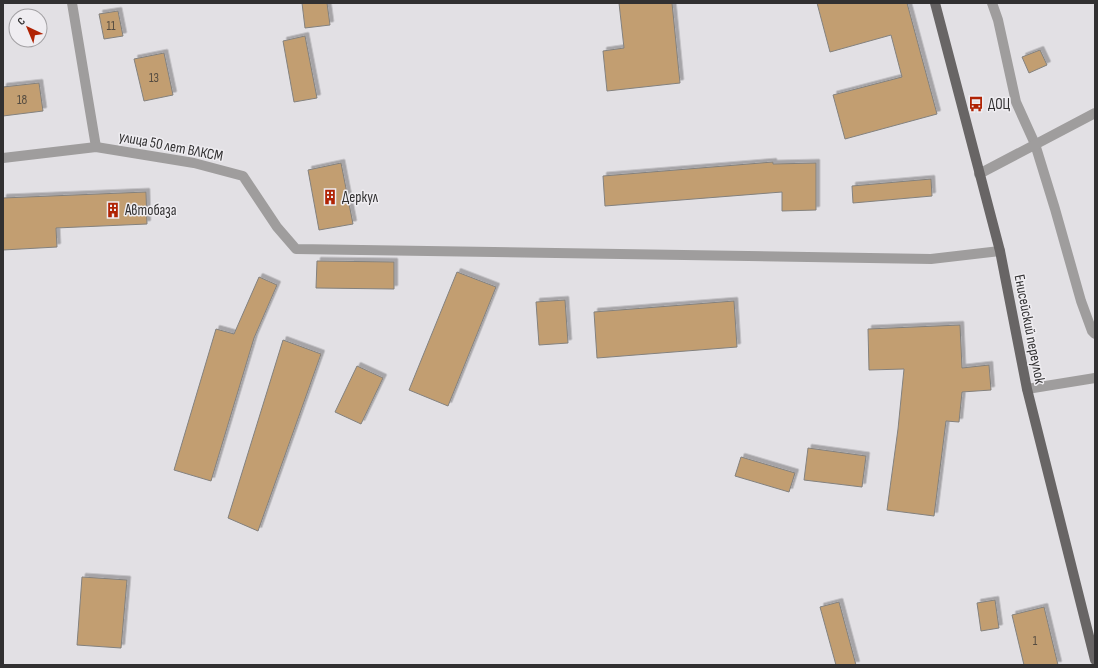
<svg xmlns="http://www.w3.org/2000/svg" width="1098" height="668" font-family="'Sofia Sans Condensed',sans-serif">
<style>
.building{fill:#c29e71;stroke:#83817e;filter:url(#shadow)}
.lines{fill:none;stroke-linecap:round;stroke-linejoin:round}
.minor{stroke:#9f9d9d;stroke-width:10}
.major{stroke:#686565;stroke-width:10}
.labels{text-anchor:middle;stroke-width:3;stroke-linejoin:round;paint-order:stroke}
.number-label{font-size:13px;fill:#554c41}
.poi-label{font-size:15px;fill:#313031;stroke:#efedf1;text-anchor:start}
.street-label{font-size:15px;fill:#313031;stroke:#efedf1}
</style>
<defs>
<filter id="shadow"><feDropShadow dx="3.5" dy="-3.5" stdDeviation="0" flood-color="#0004"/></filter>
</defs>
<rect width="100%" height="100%" fill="#e2e0e4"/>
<g class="building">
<polygon points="302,3 327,3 330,25 305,28"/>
<polygon points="619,3 672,3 680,83 607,91 603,51 624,48"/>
<polygon points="817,3 907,3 937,114 845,139 833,95 902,77 891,35 830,52"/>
<polygon points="118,11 123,36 104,39 99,14"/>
<polygon points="305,36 317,98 294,102 283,41"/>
<polygon points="1040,50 1047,65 1029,73 1022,57"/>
<polygon points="164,53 173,95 144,101 134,59"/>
<polygon points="39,83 43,111 3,116 3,87"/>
<polygon points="773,162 773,164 816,163 816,210 782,211 782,192 605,206 603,176"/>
<polygon points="341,163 353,224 319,230 308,170"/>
<polygon points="931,179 932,196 853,203 852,186"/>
<polygon points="146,192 147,224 56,228 57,247 3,250 3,198"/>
<polygon points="317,261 394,262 394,289 316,288"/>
<polygon points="457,272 496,287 448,406 409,390"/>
<polygon points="259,277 277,285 254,338 211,481 174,470 216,329 234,334"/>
<polygon points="565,300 568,343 539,345 536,302"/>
<polygon points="734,301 737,347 597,358 594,312"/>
<polygon points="960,325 962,368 989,365 991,390 962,392 959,422 946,421 934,516 887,510 898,429 904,369 869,370 868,329"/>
<polygon points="283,340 321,354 258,531 228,518"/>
<polygon points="357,366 383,378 361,424 335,412"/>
<polygon points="808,448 866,456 862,487 804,480"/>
<polygon points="741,457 795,473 789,492 735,476"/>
<polygon points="82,577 127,580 121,648 77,645"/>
<polygon points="995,600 999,628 981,631 977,603"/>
<polygon points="839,602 856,665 836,665 820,607"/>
<polygon points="1044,607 1058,665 1024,665 1012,615"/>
</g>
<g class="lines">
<g class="minor">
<polyline points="72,3 96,147"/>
<polyline points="992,3 998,20 1016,102 1035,144 1055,209 1081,301 1092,331 1095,334"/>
<polyline points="3,158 96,147 194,163 243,176 277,227 296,249 931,259 1000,251"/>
<polyline points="979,174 1095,113"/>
<polyline points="1027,389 1095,378"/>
</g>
<polyline class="major" points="935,3 1000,251 1027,389 1095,660"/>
</g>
<defs>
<g id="bus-bare" transform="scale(1.2)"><path d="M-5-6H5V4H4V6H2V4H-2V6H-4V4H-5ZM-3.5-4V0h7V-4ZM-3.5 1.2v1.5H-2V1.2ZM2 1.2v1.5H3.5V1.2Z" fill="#b02304" stroke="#efedf1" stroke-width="2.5" paint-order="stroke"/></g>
<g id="building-bare" transform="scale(1.2)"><path d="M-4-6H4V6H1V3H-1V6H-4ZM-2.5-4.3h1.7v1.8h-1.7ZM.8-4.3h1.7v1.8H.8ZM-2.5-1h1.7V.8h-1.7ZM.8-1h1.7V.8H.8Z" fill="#b02304" stroke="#efedf1" stroke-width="2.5" paint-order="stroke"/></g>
</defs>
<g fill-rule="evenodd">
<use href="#bus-bare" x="976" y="104"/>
<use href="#building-bare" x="330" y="197"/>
<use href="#building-bare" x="113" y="210"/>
</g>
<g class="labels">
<g class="number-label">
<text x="111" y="30">11</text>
<text x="154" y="82">13</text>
<text x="22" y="104">18</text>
<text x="1035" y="645">1</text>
</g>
<g class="poi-label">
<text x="988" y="109">ДОЦ</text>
<text x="342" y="202">Деркул</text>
<text x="125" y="215">Автобаза</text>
</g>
<g class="street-label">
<text transform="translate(171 146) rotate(11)" y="5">улица 50 лет ВЛКСМ</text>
<text transform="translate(1030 329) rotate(79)" y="5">Енисейский переулок</text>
</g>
</g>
<rect width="1098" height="668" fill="none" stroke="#313031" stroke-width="8"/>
<g transform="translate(28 28) rotate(316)"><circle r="19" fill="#efedf1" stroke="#a3a1a4"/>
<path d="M0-3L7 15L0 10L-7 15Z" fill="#b02304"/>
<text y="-6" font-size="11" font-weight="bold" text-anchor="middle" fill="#313031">С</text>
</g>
</svg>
